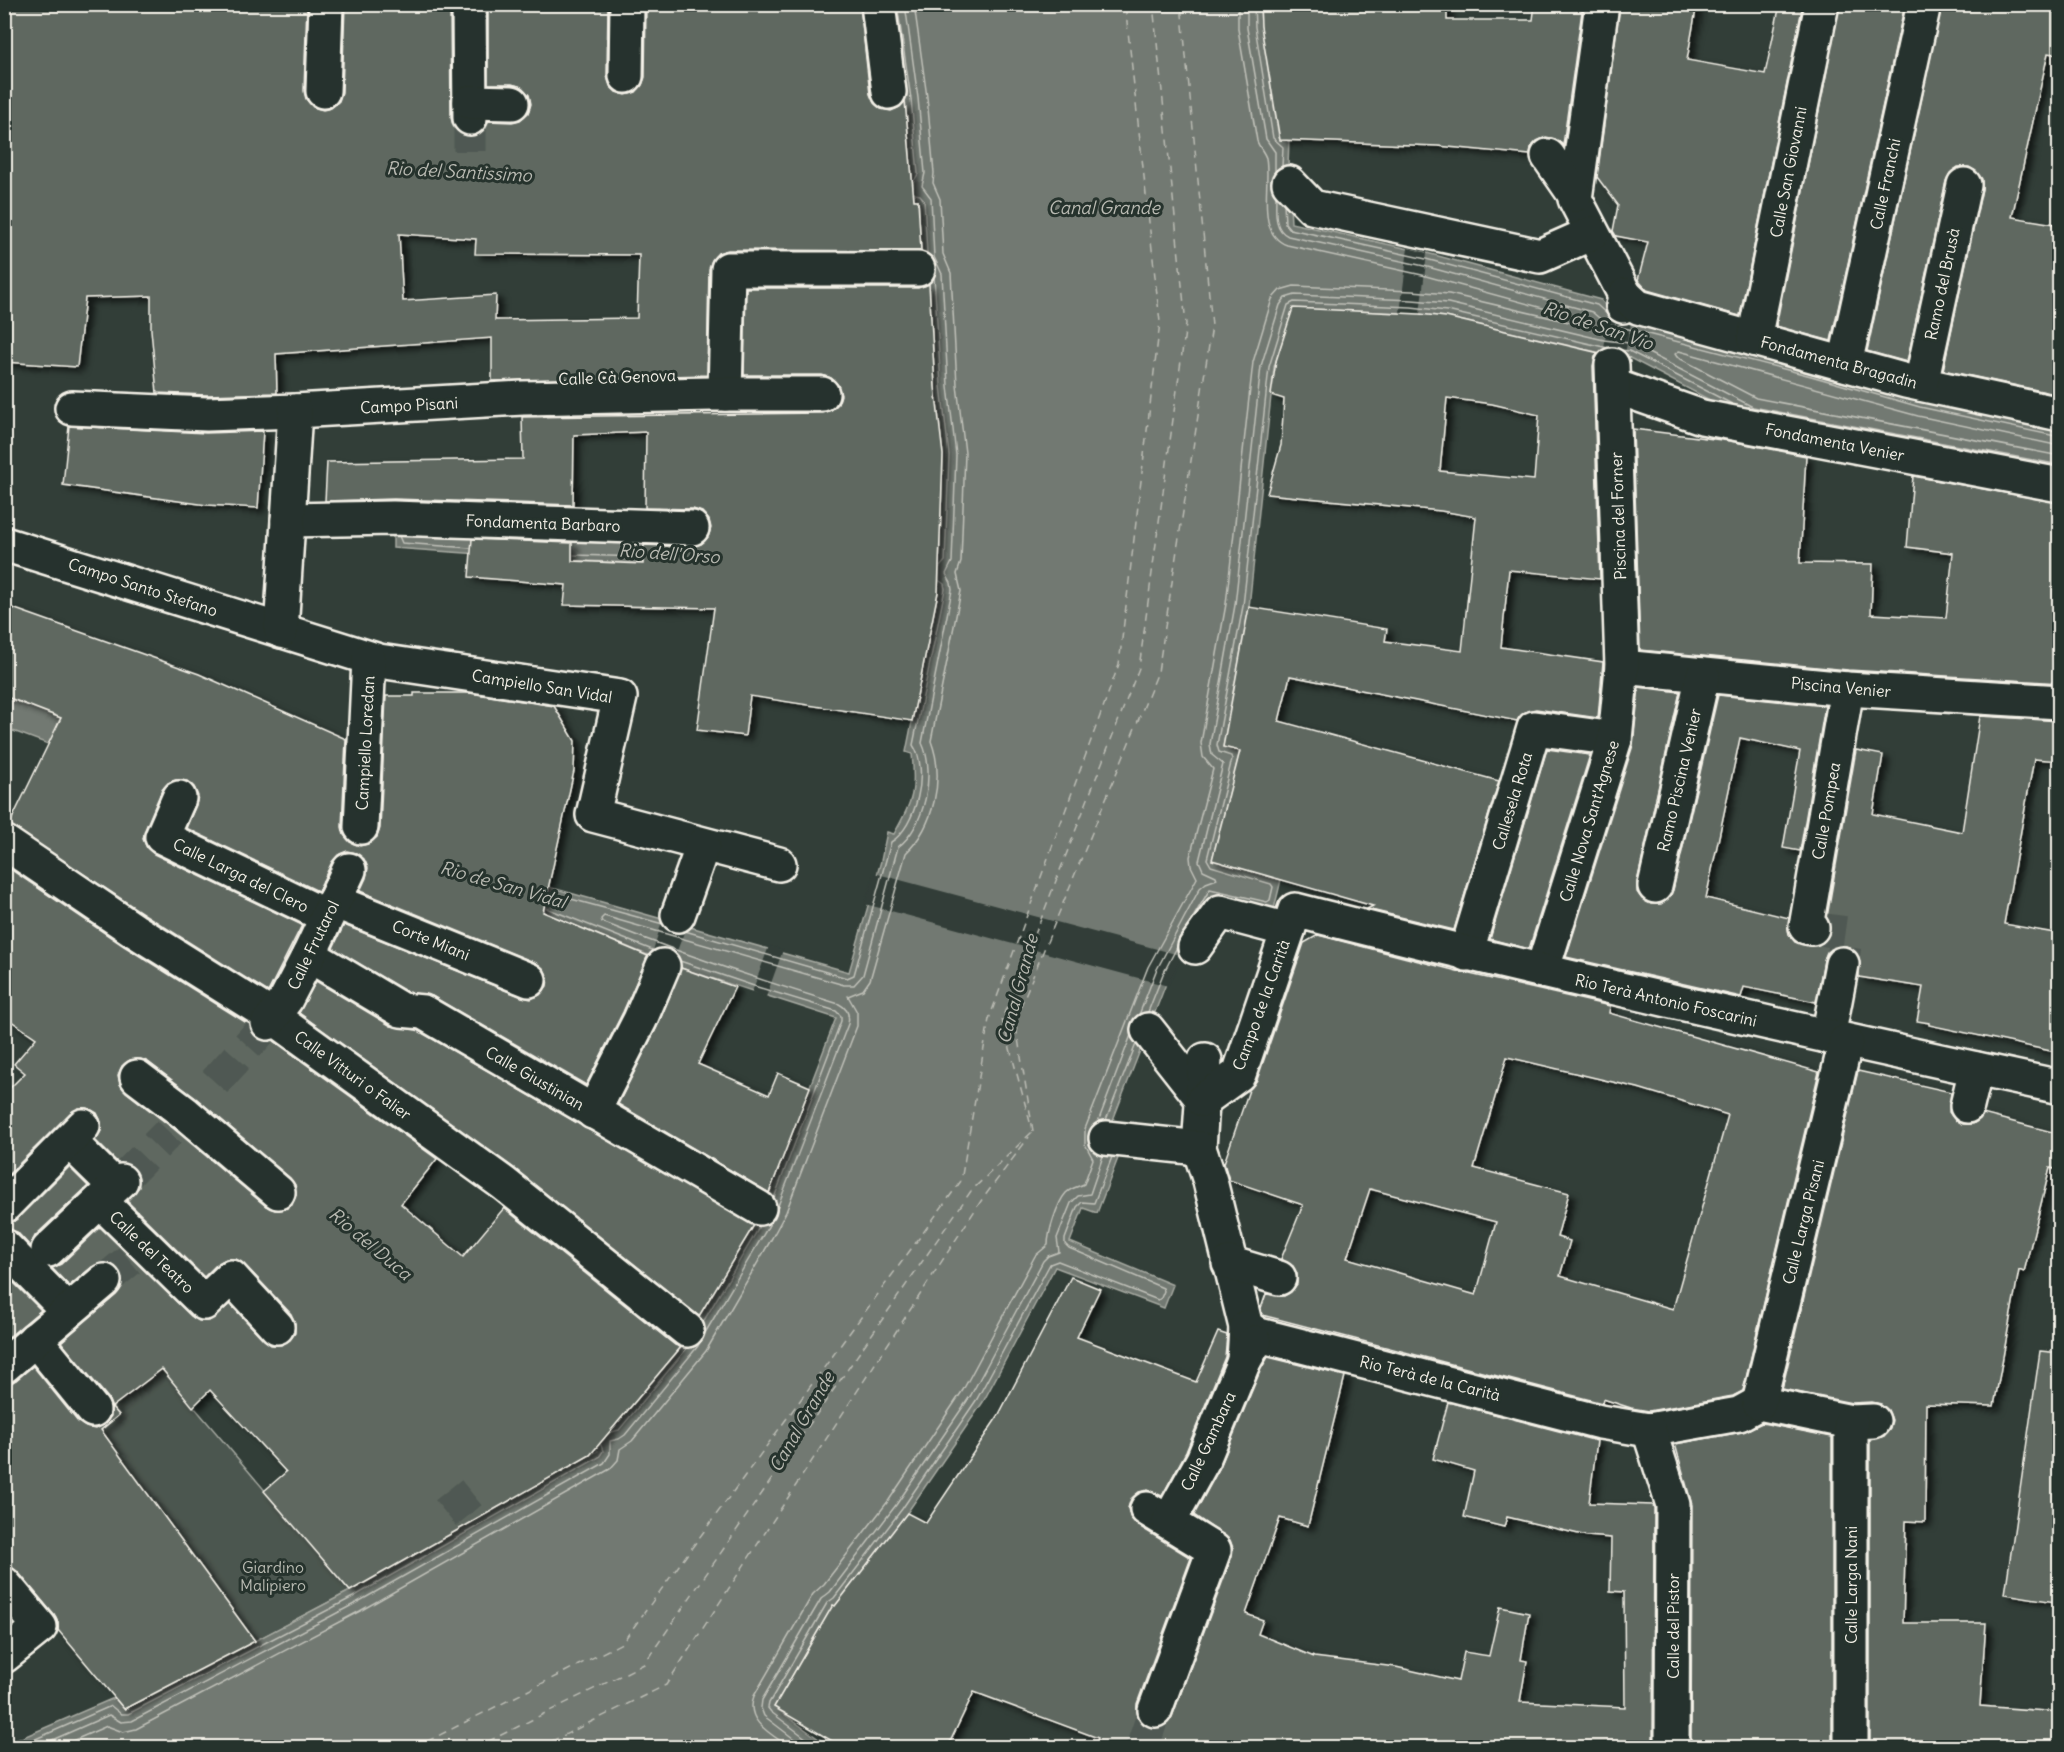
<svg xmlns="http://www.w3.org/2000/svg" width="2064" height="1752" font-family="Delius,sans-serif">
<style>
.green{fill:#4c564f;stroke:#a0a49c;stroke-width:1.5}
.water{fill:#727972;stroke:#a6a9a1;stroke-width:1.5}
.pier{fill:#323e38}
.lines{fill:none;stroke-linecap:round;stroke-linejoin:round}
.shore{stroke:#c0c1b9;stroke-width:1.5}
.ferry{stroke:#babbb3;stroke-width:1.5;stroke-dasharray:8 6;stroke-linecap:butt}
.building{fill:#5f6861;stroke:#f4f1e8;stroke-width:1.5;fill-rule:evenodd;filter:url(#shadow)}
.minor-tunnel{stroke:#4f5952;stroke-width:33;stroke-dasharray:33 16;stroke-linecap:butt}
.minor-casing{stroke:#f4f1e8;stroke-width:38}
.minor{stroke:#26332d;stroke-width:33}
.labels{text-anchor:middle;stroke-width:6;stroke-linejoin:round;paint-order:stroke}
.street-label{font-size:16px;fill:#f4f1e8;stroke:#26332d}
.park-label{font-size:16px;fill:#b9bbb2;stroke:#26332d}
.water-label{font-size:18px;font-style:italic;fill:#babbb3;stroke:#26332d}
</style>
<defs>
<filter id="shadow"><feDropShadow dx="6" dy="4" stdDeviation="3" flood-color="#0009"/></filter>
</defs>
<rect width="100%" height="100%" fill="#323e38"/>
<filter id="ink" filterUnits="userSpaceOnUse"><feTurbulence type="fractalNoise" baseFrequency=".0167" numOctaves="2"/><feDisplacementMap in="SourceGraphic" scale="12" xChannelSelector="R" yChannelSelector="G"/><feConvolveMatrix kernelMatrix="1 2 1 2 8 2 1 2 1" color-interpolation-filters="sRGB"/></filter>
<g filter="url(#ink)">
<polygon class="green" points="162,1369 350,1591 255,1641 101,1430 118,1415 112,1407"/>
<path class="water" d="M891 5H1260L1261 26 1279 138 1289 140 1288 166 1291 223 1427 253 1601 300 1609 310 2059 424V479L1748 420 1626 356 1602 353 1446 317 1411 313 1293 309 1274 367 1249 607 1223 747 1240 751 1212 860 1281 880 1274 909 1212 895 1169 976 1106 1138 1120 1153 1097 1213 1083 1208 1070 1242 1173 1285 1164 1308 1055 1267 983 1402 907 1513 835 1606 833 1605 774 1707 830 1747H5V1745L114 1698 125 1709 350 1591 598 1451 138 1065 61 1008 5 940 440 1285 614 1427 688 1337 692 1328 765 1204 836 1018 681 968 556 918 405 869 363 860 270 821 172 790 5 728 4 696 326 818 376 844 549 887 849 972 881 861 887 832 894 834C913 801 916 791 912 754L906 752 939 587 725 567 567 560 393 548V524L704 539 802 547 935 387 928 275 921 261 918 200 501 197 912 175 905 100Z"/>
<g class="pier">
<polygon points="1408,248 1427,253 1420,314 1400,313"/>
<polygon points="1601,300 1606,301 1611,308 1633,313 1624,359 1603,357 1609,310"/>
<polygon points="874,873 1183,956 1168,986 865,904"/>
<polygon points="664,915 688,922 672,964 651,957"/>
<polygon points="769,946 783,950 766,997 752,992"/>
</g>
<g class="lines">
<g class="shore">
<polyline points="897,4 911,99 918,174 914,181"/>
<polyline points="1247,4 1247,28 1266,139 1275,152 1275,173"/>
<polyline points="1254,4 1255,27 1273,138 1283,147 1282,167"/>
<polyline points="915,194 920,195 924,200 927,253"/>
<path d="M1276 195C1276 210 1273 229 1288 236L1424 266 1592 312 1605 323 1811 376 1920 407 2060 437"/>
<polyline points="1284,203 1285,223 1290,229 1426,259 1597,305 1609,316"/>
<polyline points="934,276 941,386 949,455 945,561 940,567"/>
<polyline points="1621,350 1629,351 1732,404"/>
<polyline points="2060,446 1918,416 1679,351 1675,354 1677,357 1756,398 2060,456"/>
<polyline points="399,536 402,543 470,548"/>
<polyline points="574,555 642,557"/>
<polyline points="549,893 663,924"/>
<polyline points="546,908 655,951"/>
<polyline points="1191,921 1210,889 1267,902 1270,900 1273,887 1271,884 1211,866 1207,859 1232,759 1231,756 1219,752 1217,745 1243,606 1269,367 1288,305 1294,302 1411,307 1447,311 1608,348"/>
<path d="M685 931 847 978 854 975 891 842C916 827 930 770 913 745L945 589 944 584 940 581"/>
<polyline points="680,961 754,986 836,1011 841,1016 841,1021 774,1198"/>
<polyline points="1148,1012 1163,974 1177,947"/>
<polyline points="1139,1015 1156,971 1200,888 1206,883 1217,879 1216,876 1203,870 1199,861 1223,764 1212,755 1210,744 1235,605 1261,366 1280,305 1285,298 1295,295 1412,300 1448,303 1604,340 1629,343 1753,407 2060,465"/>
<polyline points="1106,1120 1136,1044"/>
<polyline points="1098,1122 1131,1035"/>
<path d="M776 1211 848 1024C850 1015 847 1008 839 1004 759 980 680 953 602 922L601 919 604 916 844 985H854L863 975 898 847C925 827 936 772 922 743L952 590 951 583 946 574 952 562 956 455 948 386 942 274 934 257 931 198 922 186 925 173 918 98 905 4"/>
<polyline points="703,1322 760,1226"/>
<polyline points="705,1333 772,1220"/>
<polyline points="611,1432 619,1430 688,1347"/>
<polyline points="15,1748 111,1706 121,1714 128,1714 353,1597 599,1457 603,1451 601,1445"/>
<polyline points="34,1748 109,1715 121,1722 132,1721 356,1603 604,1463 610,1454 610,1441 619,1439 625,1435 698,1346 702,1339"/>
<path d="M56 1748 107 1726 123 1732 136 1729 360 1611 610 1469 618 1460 620 1449 632 1441 706 1351 772 1238 786 1212 857 1026V1012L848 996 863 990 870 980 906 853C934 826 945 778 931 741L961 591 957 574 961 562 965 453 957 385 951 273 943 254 940 199 933 183 934 173 927 97 914 4"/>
<path d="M791 1748C773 1735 744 1722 754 1696L813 1594 824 1584 889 1500 963 1390 1035 1256 1048 1245C1048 1233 1057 1203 1066 1193 1071 1188 1078 1187 1084 1184L1093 1159 1085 1144V1129L1148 967 1197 878 1191 866 1190 857 1213 769 1203 757 1201 743 1226 604 1253 362 1272 299 1280 290 1294 286 1412 291 1449 294 1586 326 1590 324 1587 320 1422 275 1287 245C1255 234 1271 183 1266 158 1264 152 1259 147 1257 141L1238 29V4"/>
<polyline points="806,1748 764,1716 761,1708 762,1700 821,1599 830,1592 896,1505 971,1395 1043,1261 1048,1256 1059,1252 1057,1238 1071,1203 1078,1196 1090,1194 1103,1156"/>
<polyline points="819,1748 771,1712 768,1708 769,1703 827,1603 834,1598 902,1509 977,1399 1050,1264 1058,1261 1158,1300 1161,1298 1164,1291 1163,1288 1069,1248 1065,1244 1065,1239 1077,1207 1082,1202 1094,1203 1112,1157"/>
</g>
<g class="ferry">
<polyline points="1030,1122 1002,1019 1139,668 1186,324 1153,4"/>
<polyline points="1033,1131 1015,1020 1158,672 1212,326 1181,4"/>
<polyline points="414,1748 622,1643 961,1181 989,1019 1119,664 1160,322 1125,4"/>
<polyline points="475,1748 644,1664 971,1191 1032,1132"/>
<polyline points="538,1748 666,1685 981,1201 1029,1137"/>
</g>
</g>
<g class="building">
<path d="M43 4H307L304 91 306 99 313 107 323 110 331 108 339 101 342 92 345 4H450L451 118 454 128 461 135 470 137 480 134 486 128 488 121 512 122 520 120 528 113 531 104 529 95 521 87 512 84H488V4H608L607 76 610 86 616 92 626 95 636 92 642 85 645 77 646 4H860L870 94 874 103 881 109 891 111 900 107 905 101 914 200H918L921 251 728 250 718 253 712 260 709 269 707 375 492 381V338L276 354 277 393 207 395 157 393 151 330V296L85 298 77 367 4 362V5ZM399 234 476 239 475 254 639 255 637 318 495 320 496 295 403 301Z"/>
<polygon points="1260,4 1447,4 1447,20 1533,20 1535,4 1583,4 1563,145 1555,139 1546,137 1537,141 1531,147 1530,155 1438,146 1280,140 1261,26"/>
<polygon points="1620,4 1697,4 1687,60 1765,74 1780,4 1803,4 1740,316 1647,290 1638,280 1648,242 1616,236 1613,231 1618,205 1597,177"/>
<polygon points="1840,4 1905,4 1831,341 1776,326"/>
<polygon points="1942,4 2060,4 2060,55 2048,53 2012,217 2060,225 2060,395 1943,370 1982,189 1982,179 1976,171 1969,167 1958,167 1950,173 1946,181 1907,362 1867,351"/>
<polygon points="929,284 935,387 943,455 938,592 912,721 750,696 745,736 697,730 714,608 564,605 566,585 469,577 472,539 572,543 572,561 643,564 644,545 691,547 701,544 708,537 711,528 709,520 702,512 693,509 645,508 646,432 574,435 573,505 394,499 325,501 327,462 523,459 522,417 822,413 831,410 838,404 841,395 838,385 831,378 822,375 744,375 746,288 918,288"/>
<path d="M1293 308 1419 314 1446 317 1599 353 1595 357 1593 366 1600 579 1509 570 1501 647 1603 662 1598 718 1536 709 1527 711 1521 715 1517 721 1290 676 1279 721 1499 781 1454 930 1367 909 1373 906 1212 860 1240 751 1223 747 1249 607 1387 629 1385 641 1462 651 1476 517 1441 511 1267 494 1281 445 1284 399 1271 395 1276 361ZM1447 398 1492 404 1539 415 1534 480 1440 471Z"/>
<polygon points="69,426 206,433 263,431 258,508 207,505 63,485"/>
<polygon points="1633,429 1730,441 1806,456 1800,563 1873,564 1871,614 1946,618 1953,553 1907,547 1913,476 2060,503 2060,683 1848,670 1640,650"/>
<polygon points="4,605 199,674 346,739 342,827 344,835 350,842 360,846 370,843 377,837 380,828 386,696 414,696 414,693 470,693 554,706 575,741 574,771 543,912 648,956 623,1012 586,1085 432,996 407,992 333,948 344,925 522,997 531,999 540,995 547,986 548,978 544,969 536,963 360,891 366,878 368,868 364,859 356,853 347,851 338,855 332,862 318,891 186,828 196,805 198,796 194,787 187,781 176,780 168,783 162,790 145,830 143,839 147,848 154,854 302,925 268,992 144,914 9,825 61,718 4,696"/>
<polygon points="1639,687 1680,692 1637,882 1637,892 1642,899 1651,904 1661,904 1668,899 1673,890 1718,695 1825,706 1800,851 1783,848 1800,751 1740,738 1706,898 1789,918 1789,934 1795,942 1809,946 1819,945 1827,939 1830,932 1830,922 1827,917 1856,750 1883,755 1873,814 1962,832 1980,716 2060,721 2060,761 2034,759 2004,924 2060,934 2060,1053 1929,1025 1929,1023 1917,1021 1923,987 1859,977 1859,957 1855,950 1846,946 1835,947 1827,952 1824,960 1816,1002 1744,987 1741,997 1566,957 1633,745"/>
<polygon points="1547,749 1590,755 1529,949 1490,939"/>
<path d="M4 865 124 946 250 1025 251 1031 257 1038 265 1041H274L437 1159 401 1204 463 1257 504 1208 675 1345 681 1347 590 1455 350 1591 264 1491 286 1472 210 1390 193 1407 162 1369 112 1407 119 1415 101 1430 255 1641 124 1709 58 1630V1623L54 1615 18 1572 11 1567 4 1566V1384L16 1380 33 1366 78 1422 86 1427 95 1429 104 1425 111 1416V1406L108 1398 61 1342 116 1295 122 1287V1277L118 1268 110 1263H101L92 1267 69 1286 52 1268 61 1264 100 1227 191 1316 199 1321H209L230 1304 264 1340 271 1345H281L290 1340 295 1333V1323L291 1314 244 1264 236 1259H226L218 1263 204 1277 127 1201 139 1187V1176L134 1168 127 1163H118L95 1140 101 1131V1122L97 1113 88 1108H79L70 1113 4 1179V1094L25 1073 14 1064 36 1038 4 1016ZM140 1059 148 1062 197 1099 290 1178 295 1185 296 1195 292 1205 285 1209 275 1210 266 1206 174 1129 126 1092 120 1084 118 1075 122 1066 130 1060Z"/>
<path d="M1318 935 1461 972 1610 1006 1609 1013 1819 1072 1743 1391 1733 1396 1649 1411 1631 1408 1603 1399 1602 1403 1262 1315 1261 1308 1266 1294 1284 1296 1291 1292 1297 1284V1274L1293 1266 1281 1259 1303 1205 1229 1180 1224 1163 1249 1090 1257 1080 1304 943ZM1507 1057 1638 1088 1728 1115 1673 1309 1560 1276 1570 1241 1557 1237 1569 1193 1474 1168ZM1370 1189 1496 1222 1476 1295 1347 1258Z"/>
<polygon points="681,968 735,987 698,1064 769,1095 778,1073 810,1087 769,1193 618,1104 657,1027"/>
<polygon points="316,981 391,1026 417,1030 754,1225 699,1316 514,1168 299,1013"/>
<polygon points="1858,1071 1951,1092 1949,1112 1955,1120 1962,1124 1973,1124 1980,1119 1983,1114 2060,1134 2060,1170 2050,1168 2024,1272 2019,1270 1994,1406 1926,1404 1925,1522 1906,1521 1903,1623 1986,1623 1980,1706 2060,1712 2060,1748 1870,1748 1870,1440 1884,1436 1890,1429 1892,1420 1888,1410 1881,1404 1872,1402 1852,1403 1782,1389"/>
<polygon points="69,1167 88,1186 35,1236 30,1246 17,1232 4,1228 4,1224 10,1224 17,1219"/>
<polygon points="4,1273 41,1310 4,1341"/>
<polygon points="1071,1277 1100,1289 1077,1337 1196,1382 1218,1332 1227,1335 1225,1357 1186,1452 1162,1496 1148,1490 1139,1492 1131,1499 1128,1508 1130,1517 1137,1525 1191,1558 1137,1704 1137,1714 1141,1722 1149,1728 1159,1728 1166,1725 1172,1717 1232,1556 1233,1548 1230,1540 1194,1515 1220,1467 1261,1369 1268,1357 1345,1376 1308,1526 1280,1518 1246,1614 1263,1620 1258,1634 1314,1657 1396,1667 1458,1681 1464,1652 1489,1656 1500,1607 1529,1613 1521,1660 1527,1661 1520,1702 1625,1707 1624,1592 1610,1591 1611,1538 1587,1536 1507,1517 1504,1527 1464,1517 1474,1471 1433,1459 1448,1402 1597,1441 1589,1503 1653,1505 1654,1508 1653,1748 1095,1748 1098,1738 974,1692 947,1748 844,1748 774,1707 833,1605 835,1606 907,1513 926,1523 998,1416"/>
<polygon points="2040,1351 2060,1353 2060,1569 2055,1602 2005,1594"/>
<polygon points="1762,1423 1832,1437 1832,1748 1691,1748 1692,1505 1675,1444 1742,1432"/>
</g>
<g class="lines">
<g class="minor-tunnel">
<polyline points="470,118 470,155"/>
<polyline points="1812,928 1847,933 1842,964"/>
<polyline points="215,1082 268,1023"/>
<polyline points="121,1181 169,1132"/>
<polyline points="104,1281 139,1252"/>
<polyline points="448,1490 473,1521"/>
<polyline points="1142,1748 1155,1710"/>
</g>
<g class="minor-casing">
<g id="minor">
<polyline points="469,4 470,118"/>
<polyline points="878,4 889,92"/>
<polyline points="1602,4 1575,199 1625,295 1623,306"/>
<polyline points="626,76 627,4"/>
<polyline points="323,91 326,4"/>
<polyline points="470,102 512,103"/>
<polyline points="1548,156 1575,195"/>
<polyline points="1289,183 1312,207 1540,256 1592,233"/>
<polyline points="1625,295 1638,307 1906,381 2060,414"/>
<polyline points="1754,339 1822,4"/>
<polyline points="1845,364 1924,4"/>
<polyline points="1921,384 1964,185"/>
<polyline points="1614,386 1702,417 2060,485"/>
<polyline points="725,394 728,269 918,269"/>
<polyline points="72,408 207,414 295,411 523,398 713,394 822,394"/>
<polyline points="288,520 393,518 692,528"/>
<polyline points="4,544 379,661 620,697 593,815 779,864"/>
<polyline points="281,631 295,411"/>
<polyline points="1622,667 1847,689 2060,702"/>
<polyline points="179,798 162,837 326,916"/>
<polyline points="361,827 369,659"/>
<polyline points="4,842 134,930 273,1017 503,1183 687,1330"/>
<polyline points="1655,886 1703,675"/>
<polyline points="334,901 529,980"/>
<polyline points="678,915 703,845"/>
<polyline points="1812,928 1806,927 1847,689"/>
<polyline points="1195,947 1220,912 1288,930"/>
<polyline points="1466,954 1534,728 1615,739"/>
<polyline points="309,955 401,1010 423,1012 759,1208"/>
<polyline points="1542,971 1615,739 1622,667 1612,365"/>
<polyline points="268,1023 286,999 309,955 349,870"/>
<polyline points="1148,1030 1203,1100"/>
<polyline points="1828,1037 1842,964"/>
<polyline points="1205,1060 1199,1148 1210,1181 1246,1327 1244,1361"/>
<polyline points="137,1077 186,1114 278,1192"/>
<path d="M1203 1100 1239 1074 1295 910C1548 975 1804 1032 2060 1087"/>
<polyline points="1967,1106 1976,1069"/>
<polyline points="593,1112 640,1020 663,966"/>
<polyline points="1106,1138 1199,1148"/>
<polyline points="69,1141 115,1186"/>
<polyline points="101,1202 204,1303 231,1277 277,1327"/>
<polyline points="4,1206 83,1126"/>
<polyline points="4,1246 68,1311"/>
<polyline points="48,1250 121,1181"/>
<polyline points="1229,1263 1279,1278"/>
<polyline points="1246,1327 1259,1335 1600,1422 1649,1430 1739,1414 1759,1403 1851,1422 1873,1421"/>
<polyline points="35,1339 93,1410"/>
<polyline points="4,1366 104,1281"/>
<polyline points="1759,1403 1846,1041"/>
<polyline points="1851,1422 1851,1748"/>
<polyline points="1649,1430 1673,1505 1672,1748"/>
<polyline points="1147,1509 1214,1550 1155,1710"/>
<polyline points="1169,1521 1203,1460 1244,1361 1255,1342"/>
<polyline points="4,1584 40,1627 4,1656"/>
</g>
</g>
<use href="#minor" class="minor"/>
</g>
</g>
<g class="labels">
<g class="street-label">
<text transform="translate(1788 172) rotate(-79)" y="6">Calle San Giovanni</text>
<text transform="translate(1885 184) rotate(-78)" y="6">Calle Franchi</text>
<text transform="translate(1942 284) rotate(-78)" y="6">Ramo del Brusà</text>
<text transform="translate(1839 362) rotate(15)" y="6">Fondamenta Bragadin</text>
<text transform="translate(617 377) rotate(-2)" y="6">Calle Cà Genova</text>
<text transform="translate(409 405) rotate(-3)" y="6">Campo Pisani</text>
<text transform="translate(1835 442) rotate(11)" y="6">Fondamenta Venier</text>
<text transform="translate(1618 516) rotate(-92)" y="6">Piscina del Forner</text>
<text transform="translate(543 523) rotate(2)" y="6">Fondamenta Barbaro</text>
<text transform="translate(143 587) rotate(18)" y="6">Campo Santo Stefano</text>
<text transform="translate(542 686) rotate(9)" y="6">Campiello San Vidal</text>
<text transform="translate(1841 687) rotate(5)" y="6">Piscina Venier</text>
<text transform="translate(365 743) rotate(-87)" y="6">Campiello Loredan</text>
<text transform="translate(1679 780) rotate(-77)" y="6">Ramo Piscina Venier</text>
<text transform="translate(1512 801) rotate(-73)" y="6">Callesela Rota</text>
<text transform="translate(1826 811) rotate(-80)" y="6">Calle Pompea</text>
<text transform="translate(1589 821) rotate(-73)" y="6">Calle Nova Sant'Agnese</text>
<text transform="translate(241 875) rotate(26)" y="6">Calle Larga del Clero</text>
<text transform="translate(431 940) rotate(22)" y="6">Corte Miani</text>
<text transform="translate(313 945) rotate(-64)" y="6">Calle Frutarol</text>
<text transform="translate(1666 1000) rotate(13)" y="6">Rio Terà Antonio Foscarini</text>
<text transform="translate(1261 1005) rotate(-70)" y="6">Campo de la Carità</text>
<text transform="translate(353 1075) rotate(36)" y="6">Calle Vitturi o Falier</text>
<text transform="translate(535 1078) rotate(30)" y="6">Calle Giustinian</text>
<text transform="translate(1803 1222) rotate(-76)" y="6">Calle Larga Pisani</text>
<text transform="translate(152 1252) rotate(44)" y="6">Calle del Teatro</text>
<text transform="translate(1430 1378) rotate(14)" y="6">Rio Terà de la Carità</text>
<text transform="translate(1208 1441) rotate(-65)" y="6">Calle Gambara</text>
<text transform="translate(1851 1585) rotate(-90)" y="6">Calle Larga Nani</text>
<text transform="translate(1673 1626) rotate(-90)" y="6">Calle del Pistor</text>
</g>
<g class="park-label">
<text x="273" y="1573">Giardino<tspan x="273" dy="18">Malipiero</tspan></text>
</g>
<g class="water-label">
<text transform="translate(459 172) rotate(3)" y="6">Rio del Santissimo</text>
<text x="1104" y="214">Canal Grande</text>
<text transform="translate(1598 326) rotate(19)" y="6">Rio de San Vio</text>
<text transform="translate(669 554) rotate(4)" y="6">Rio dell'Orso</text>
<text transform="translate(503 885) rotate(16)" y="6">Rio de San Vidal</text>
<text transform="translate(1018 989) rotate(-75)" y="6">Canal Grande</text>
<text transform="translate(370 1244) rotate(40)" y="6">Rio del Duca</text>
<text transform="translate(802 1422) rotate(-60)" y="6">Canal Grande</text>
</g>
</g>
<rect width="2064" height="1752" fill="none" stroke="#26332d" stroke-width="24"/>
<rect x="12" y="12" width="2040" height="1728" fill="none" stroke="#f4f1e8" stroke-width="2" filter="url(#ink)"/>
</svg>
